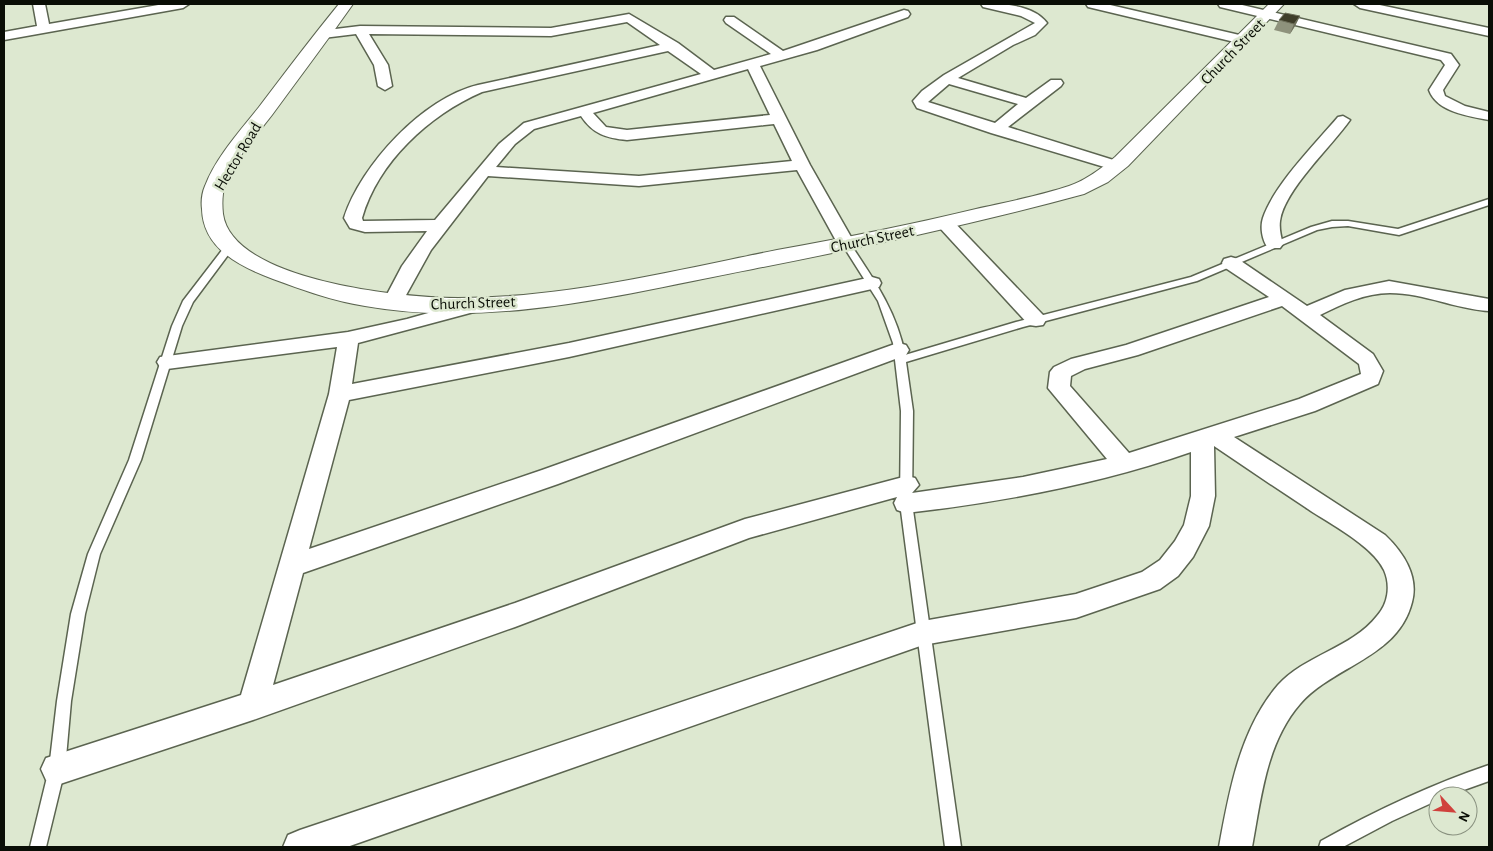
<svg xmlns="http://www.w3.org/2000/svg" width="1493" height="851" font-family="'Alegreya Sans',sans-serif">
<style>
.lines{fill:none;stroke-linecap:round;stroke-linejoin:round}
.lane-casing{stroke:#5b6450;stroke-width:3}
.street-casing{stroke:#5b6450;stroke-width:3}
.secondary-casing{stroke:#5b6450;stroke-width:2}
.lane{fill:#fff;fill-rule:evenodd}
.street{fill:#fff;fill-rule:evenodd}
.secondary{fill:#fff;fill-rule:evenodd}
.wall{fill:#8e927c}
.shaded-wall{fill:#6e705b}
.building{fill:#3e3d29;stroke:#6e705b}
.labels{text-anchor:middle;stroke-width:5;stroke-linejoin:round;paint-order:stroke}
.far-street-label{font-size:16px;fill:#0a0e06;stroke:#dde8d0}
</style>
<rect width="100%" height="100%" fill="#dde8d0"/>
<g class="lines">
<g class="lane-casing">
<g id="lane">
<path d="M1489 199V205L1399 235 1348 226 1332 227 1317 230 1197 281 1023 327 906 362 913 411 912 503 961 847H945L900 503 901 411 893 343 878 301 842 244 843 242H849C873 278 897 312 905 355L1016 322 1191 277 1311 227 1332 221H1348L1398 229Z"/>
<polygon points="229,244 234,247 193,302 182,326 141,460 100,554 85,614 71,701 65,769 46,847 30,847 49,769 57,701 71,614 88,554 129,460 172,326 183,301 226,245"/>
<path d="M1489 765V781L1447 796H1438V800L1392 821 1343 847H1319L1321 841C1375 811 1430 785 1489 765Z"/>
</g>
</g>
<g class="street-casing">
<g id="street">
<polygon points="33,4 45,4 49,24 164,4 189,4 183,8 4,40 4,32 37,26"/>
<path d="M981 4C1002 3 1034 5 1047 23L1035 35 1013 45 958 78 1026 98 1051 80H1061L1063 83 1061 86 1008 127 1123 163 1125 166 1123 169H1111L991 133 917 108 913 101 922 91 944 75 1035 23 1021 16 983 7ZM949 84 1018 104 995 123 928 102Z"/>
<polygon points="1086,4 1106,4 1248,37 1249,40 1243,44 1088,7"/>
<path d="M1218 4H1238L1451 54 1459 65 1443 90 1445 96 1465 106 1489 112V120C1468 116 1437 112 1429 90L1445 65 1441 60 1220 7Z"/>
<polygon points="1354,4 1375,4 1489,28 1489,36 1360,8"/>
<path d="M904 10 908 11 910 14 908 17 817 50 760 66 810 165 855 244 852 248H840L797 170 639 186 488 176 431 250 400 306 393 308 386 306 383 302 402 266 427 231 365 232 350 228 344 218C361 165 423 98 478 85L660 45 627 22 551 36 369 34 388 65 392 86 385 90 378 86 374 65 356 34 323 38 317 34 319 31 360 26 551 28 629 14 678 43 714 70 771 54 726 23 724 20 726 17H734L783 51ZM668 51 701 74 524 123 499 144 435 220 363 221 362 218C378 162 429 115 482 92ZM748 69 770 115 627 130 606 127 593 113ZM581 116C593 134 606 138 627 140L774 124 792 161 639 176 496 167 515 144 534 129Z"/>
<path d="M1343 116 1350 120C1332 146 1284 190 1280 221 1279 229 1281 237 1283 244L1280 248H1268C1262 240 1260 227 1263 218 1274 185 1315 144 1338 117Z"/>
<polygon points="945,218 951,219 1043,315 1046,320 1043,325 1036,326 1029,325 939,227 936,223 939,219"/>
<path d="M1231 257 1238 259 1307 306 1345 290 1389 281 1489 299V311C1455 309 1424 293 1390 293 1365 293 1342 304 1320 315L1373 354 1383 371 1378 384 1315 411 1234 437 1385 535C1403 552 1419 576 1412 602 1398 658 1334 665 1300 704 1266 743 1261 799 1252 847H1219C1229 792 1240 729 1278 685 1305 655 1352 648 1377 616 1388 604 1391 586 1384 570 1372 545 1330 524 1308 509 1276 488 1245 467 1214 446L1215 496 1209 526 1193 557 1178 576 1160 589 1076 618 923 645 347 847H283L288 835 300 830 923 621 1076 594 1142 572 1160 560 1175 541 1184 525 1191 496V452C1099 484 1003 502 906 513L897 510 894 503 897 497 749 538 515 627 253 720 57 785 46 780 41 769 46 758 241 695 329 394 337 347 167 369 160 367 157 362 160 357 348 332 407 319 478 299 485 301 488 305 485 309 358 343 352 384 569 343 872 277 879 279 881 283 879 287 872 289 569 357 349 400 309 549 542 470 892 345 899 343 906 345 909 350 906 355 558 484 303 573 273 685 515 603 745 519 907 476 915 478 919 485 912 493 1023 477 1107 459 1048 388 1050 372 1054 367 1071 359 1126 345 1269 297 1224 267 1222 263 1224 259ZM1282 306 1359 364 1361 374 1299 399 1129 453 1070 386 1071 376 1085 369 1138 355Z"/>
</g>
</g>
<g class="secondary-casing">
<path id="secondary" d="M339 4H353C327 41 299 78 272 115 255 137 235 159 225 185 222 194 222 205 223 214 232 281 404 298 458 298 565 298 672 271 777 250 844 238 910 225 976 209 1007 202 1039 196 1069 186 1086 180 1101 169 1115 157L1269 4H1284L1128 166 1108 182 1084 194C975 224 864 247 753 269 627 293 494 329 365 306 333 301 303 290 273 279 241 267 203 249 202 209 201 202 202 193 205 186 216 157 240 131 259 107 285 73 311 38 339 4Z"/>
</g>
<use href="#lane" class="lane"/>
<use href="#street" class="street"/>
<use href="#secondary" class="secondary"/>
</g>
<polygon class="wall" points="1300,16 1295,26 1290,34 1274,30 1279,20"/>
<polygon class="shaded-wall" points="1300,16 1295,26 1290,34 1294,24"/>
<polygon class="building" points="1285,13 1300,16 1294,24 1279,20"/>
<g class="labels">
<g class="far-street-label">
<text transform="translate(1232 51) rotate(-46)" y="6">Church Street</text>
<text transform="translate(237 156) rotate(-59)" y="6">Hector Road</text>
<text transform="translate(872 238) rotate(-12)" y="6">Church Street</text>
<text transform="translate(473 302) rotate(-2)" y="6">Church Street</text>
</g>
</g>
<rect width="1493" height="851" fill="none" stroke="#0a0e06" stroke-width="10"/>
<g transform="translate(1453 811) rotate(116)"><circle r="24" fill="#dde8d0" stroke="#89917f"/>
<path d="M0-4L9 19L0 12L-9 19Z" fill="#d0413c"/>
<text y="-8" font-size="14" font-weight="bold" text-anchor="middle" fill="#0a0e06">N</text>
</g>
</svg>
